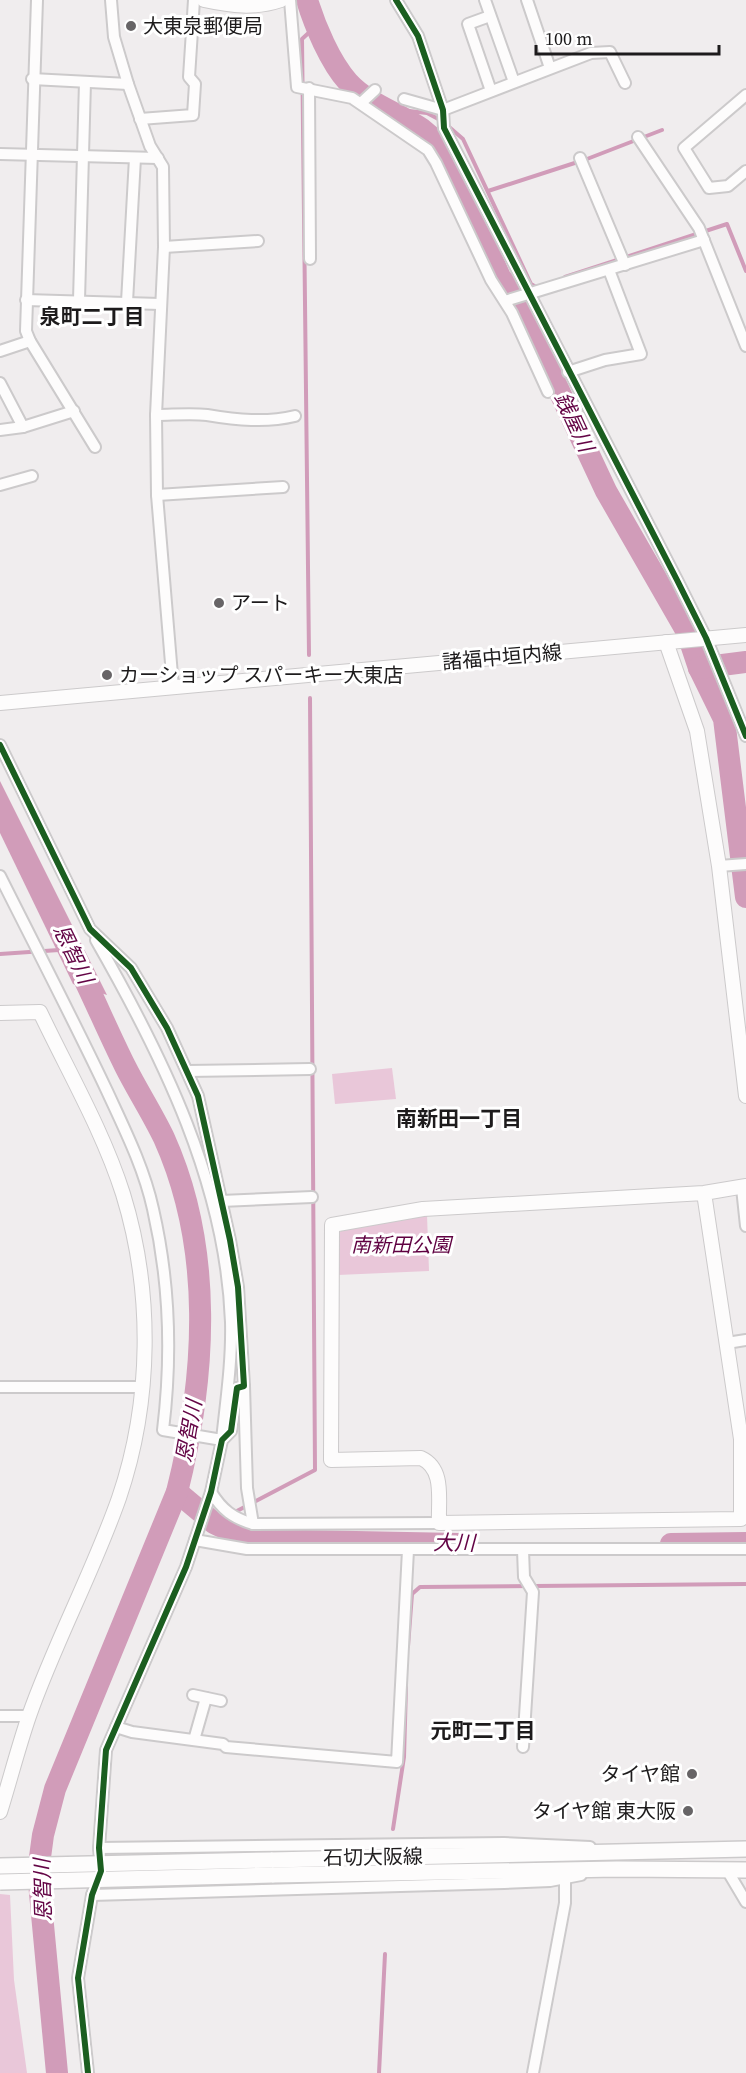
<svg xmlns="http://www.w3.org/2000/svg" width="746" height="2073" font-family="'Source Serif 4','Noto Sans JP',serif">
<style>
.green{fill:#e9c7d9}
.water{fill:#d19cb9}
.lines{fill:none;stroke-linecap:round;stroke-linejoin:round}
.stream{stroke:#d19cb9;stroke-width:4}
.river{stroke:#d19cb9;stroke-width:22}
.minor-casing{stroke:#cccacb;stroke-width:14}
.tertiary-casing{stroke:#cccacb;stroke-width:16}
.secondary-casing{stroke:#cccacb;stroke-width:18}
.minor{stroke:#fdfcfc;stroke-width:10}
.tertiary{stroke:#fdfcfc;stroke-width:14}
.secondary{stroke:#fdfcfc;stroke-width:15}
.secondary-bridge-casing{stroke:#cccacb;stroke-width:18;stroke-linecap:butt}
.secondary-bridge{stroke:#fdfcfc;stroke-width:15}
.cycleway-casing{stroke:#fff;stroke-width:10}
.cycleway{stroke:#1b5e20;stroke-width:6}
.poi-dot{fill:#676466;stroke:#fff;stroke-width:2}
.labels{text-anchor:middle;stroke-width:6;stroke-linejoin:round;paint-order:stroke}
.poi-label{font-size:20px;fill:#1d1b1c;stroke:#fff;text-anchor:start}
.street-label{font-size:20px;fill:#1d1b1c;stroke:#fff}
.park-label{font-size:20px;font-style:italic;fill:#5f0041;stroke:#fff}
.neighbourhood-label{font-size:21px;font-weight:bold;fill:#1d1b1c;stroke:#fff}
.water-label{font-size:21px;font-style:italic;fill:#630445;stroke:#fff}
</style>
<rect width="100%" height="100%" fill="#f0edee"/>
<g class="green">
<polygon points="392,1068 396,1099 335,1104 332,1074"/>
<polygon points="427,1215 429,1271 338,1275 336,1236 343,1229"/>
<polygon points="0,1894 10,1895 14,1980 27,2073 0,2073"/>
</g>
<polygon class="water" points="0,781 107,995 73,984 0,833"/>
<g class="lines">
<g class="stream">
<polyline points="399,117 409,111 427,113 442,121"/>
<polyline points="448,126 463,139 531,284 536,287"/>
<polyline points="488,191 587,159 662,130"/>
<polyline points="565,277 727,224 746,271"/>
<polyline points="309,655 302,39 315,27"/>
<polyline points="0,954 59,950"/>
<polyline points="214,1523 315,1470 310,698"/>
<polyline points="408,1646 412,1594 420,1587 746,1584"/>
<polyline points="393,1829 404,1757 406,1687"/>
<polyline points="379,2073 385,1954"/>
</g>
<g class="river">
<path d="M307 0C315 26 330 62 348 82 368 104 399 113 422 129 433 137 439 147 446 158L501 279 510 286 606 491 687 632 699 668 724 719 746 897"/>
<polyline points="699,668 746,662"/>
<polyline points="177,1492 214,1523 249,1540 458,1544"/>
<polyline points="671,1544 746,1543"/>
<path d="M57 2073 38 1872 43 1835 55 1789 177 1492C206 1377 214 1249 164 1138 152 1113 137 1090 125 1066 108 1032 93 996 76 962"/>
</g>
<g class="minor-casing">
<g id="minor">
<polyline points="37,0 26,331 30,341 95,447"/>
<polyline points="111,0 114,37 128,84 150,146 163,167 164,247 156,415 157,495 173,687"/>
<polyline points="290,0 297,87 352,98 428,150 436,163 491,280 512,313 548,392"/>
<polyline points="396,0 418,36 443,110 444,128 677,580 706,638 746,736"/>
<polyline points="485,0 514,82"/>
<polyline points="527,0 550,68"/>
<polyline points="490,16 468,24 491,91"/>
<polyline points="32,79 128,84"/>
<polyline points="309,88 310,259"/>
<polyline points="746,95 684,148 709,188 728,186 746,171"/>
<polyline points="404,99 443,110 591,53 610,52 625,83"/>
<polyline points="361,103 375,90"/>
<polyline points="140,119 193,115 195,84 189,77 194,0"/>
<polyline points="638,137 699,228 746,346"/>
<polyline points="0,154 158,158"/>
<polyline points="580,158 625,265"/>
<polyline points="164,247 258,241"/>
<polyline points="26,300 160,304"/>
<polyline points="79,300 85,82"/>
<polyline points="505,301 704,240"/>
<polyline points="127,302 135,158"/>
<polyline points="0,351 30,341"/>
<polyline points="568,372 605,360 641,354 609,270"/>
<polyline points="0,383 23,427"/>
<path d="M156 415C172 415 191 413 207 415 237 420 266 423 295 416"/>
<polyline points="0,430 23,427 74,411"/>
<polyline points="0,485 32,476"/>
<polyline points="157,495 283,487"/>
<polyline points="0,745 90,929 131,968 167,1028 198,1096 230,1240 238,1287 244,1386 237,1388 231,1431 222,1440 211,1492 186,1567 106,1750 99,1848 101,1871 92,1895 78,1978 88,2073"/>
<polyline points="719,866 746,864"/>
<path d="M0 876C36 948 73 1019 107 1091 125 1130 144 1168 153 1209 170 1283 172 1356 163 1430L222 1440C226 1401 232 1362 231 1322 226 1185 163 1057 96 940"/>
<polyline points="187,1071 310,1069"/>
<polyline points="742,1188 746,1226"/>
<polyline points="221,1201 312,1197"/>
<polyline points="727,1343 746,1340"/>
<polyline points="244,1386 247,1488 253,1524"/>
<polyline points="0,1387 143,1387"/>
<path d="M211 1492C222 1510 233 1518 253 1524L439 1523"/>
<polyline points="195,1540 247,1549 746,1549"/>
<polyline points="193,1695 221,1701"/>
<polyline points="0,1716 29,1716"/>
<polyline points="116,1727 132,1732 223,1744 226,1747 397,1762 408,1550"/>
<polyline points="194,1740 206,1698"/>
<polyline points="523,1747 533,1592 524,1577 523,1550"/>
<polyline points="99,1848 504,1843 590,1847"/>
<polyline points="727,1870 746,1902"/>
<polyline points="92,1895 504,1883 550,1881 581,1875"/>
<polyline points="533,2073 565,1903 565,1878"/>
</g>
</g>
<g class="tertiary-casing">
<g id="tertiary">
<path d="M204 0C232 6 254 9 281 0"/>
<polyline points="666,642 697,731 719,866 746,1096"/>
<polyline points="0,703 746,635"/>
<path d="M0 1013 40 1012C68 1071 103 1131 123 1194 153 1291 152 1401 119 1498 93 1572 55 1642 29 1716 18 1748 10 1780 0 1812"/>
<path d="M704 1193 741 1439V1519L439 1523C438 1499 445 1469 421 1458L331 1460 332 1225 423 1209 704 1193 746 1186"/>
</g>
</g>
<g class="secondary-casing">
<g id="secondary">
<polyline points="271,1860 746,1849"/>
<polyline points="272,1875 617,1869 746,1870"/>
</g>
</g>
<use href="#minor" class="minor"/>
<use href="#tertiary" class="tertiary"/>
<use href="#secondary" class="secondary"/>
<g class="secondary-bridge-casing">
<g id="secondary-bridge">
<polyline points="0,1866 271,1860"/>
<polyline points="0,1882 272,1875"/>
</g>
</g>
<use href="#secondary-bridge" class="secondary-bridge"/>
<g class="cycleway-casing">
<g id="cycleway">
<polyline points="396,0 418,36 443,110 444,128 677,580 706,638 746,736"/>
<polyline points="0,745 90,929 131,968 167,1028 198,1096 230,1240 238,1287 244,1386 237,1388 231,1431 222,1440 211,1492 186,1567 106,1750 99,1848 101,1871 92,1895 78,1978 88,2073"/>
</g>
</g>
<use href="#cycleway" class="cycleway"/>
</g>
<g class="poi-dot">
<circle cx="131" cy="26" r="6"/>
<circle cx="219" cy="603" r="6"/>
<circle cx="107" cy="675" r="6"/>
<circle cx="692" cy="1774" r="6"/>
<circle cx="688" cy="1811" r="6"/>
</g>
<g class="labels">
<g class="poi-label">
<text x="143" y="33">大東泉郵便局</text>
<text x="231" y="610">アート</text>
<text x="119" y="682">カーショップ スパーキー大東店</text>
<text x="680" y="1781" text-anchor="end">タイヤ館</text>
<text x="676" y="1818" text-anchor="end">タイヤ館 東大阪</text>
</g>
<g class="street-label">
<text transform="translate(502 657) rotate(-5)" y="7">諸福中垣内線</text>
<text transform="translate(373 1857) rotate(-1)" y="7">石切大阪線</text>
</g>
<g class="park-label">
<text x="401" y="1252">南新田公園</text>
</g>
<g class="neighbourhood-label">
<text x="92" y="324">泉町二丁目</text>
<text x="459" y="1126">南新田一丁目</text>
<text x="483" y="1738">元町二丁目</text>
</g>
<g class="water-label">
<text transform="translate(574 422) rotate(65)" y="7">銭屋川</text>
<text transform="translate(73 954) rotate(64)" y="7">恩智川</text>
<text transform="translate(189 1431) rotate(-80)" y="7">恩智川</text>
<text transform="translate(454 1543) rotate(1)" y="7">大川</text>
<text transform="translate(43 1890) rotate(-92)" y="7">恩智川</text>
</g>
</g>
<path d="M536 45v9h183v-9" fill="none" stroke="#1d1b1c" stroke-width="3"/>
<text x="545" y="45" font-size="18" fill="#1d1b1c" stroke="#ffffff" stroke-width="4.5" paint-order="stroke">100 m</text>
</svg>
